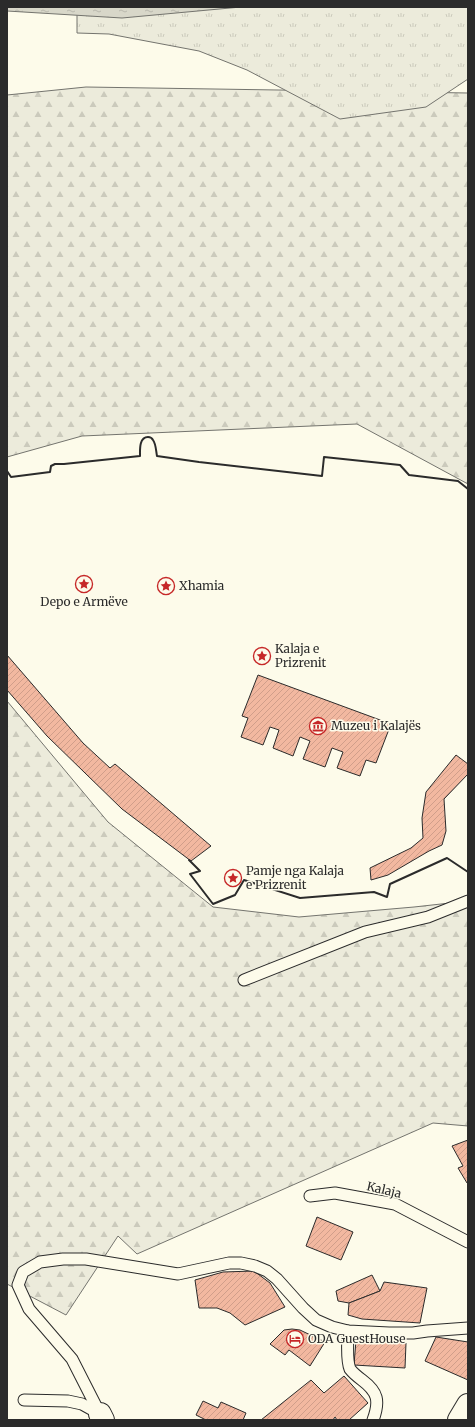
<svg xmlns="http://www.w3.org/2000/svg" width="475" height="1427" font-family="Merriweather,serif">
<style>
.forest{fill:url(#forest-firs);stroke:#74746e}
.park{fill:url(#park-tufts);stroke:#74746e}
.water{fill:url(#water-ripples);stroke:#74746e}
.building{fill:url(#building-hatch);stroke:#2b2b2b}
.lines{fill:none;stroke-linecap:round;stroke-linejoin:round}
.service-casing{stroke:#2b2b2b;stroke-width:13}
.minor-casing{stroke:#2b2b2b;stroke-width:24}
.service{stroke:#fdfbea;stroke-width:11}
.minor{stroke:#fdfbea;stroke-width:22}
.wall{stroke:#2b2b2b;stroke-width:2}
.labels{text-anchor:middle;stroke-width:3;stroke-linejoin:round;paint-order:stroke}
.poi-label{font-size:12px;fill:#2b2b2b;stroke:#fdfbea;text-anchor:start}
.street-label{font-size:12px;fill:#2b2b2b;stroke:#fdfbea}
</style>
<defs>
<pattern id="forest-firs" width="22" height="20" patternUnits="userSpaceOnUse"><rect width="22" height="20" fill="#ecebdb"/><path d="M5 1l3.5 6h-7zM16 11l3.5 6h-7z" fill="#cbcabc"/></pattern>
<pattern id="park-tufts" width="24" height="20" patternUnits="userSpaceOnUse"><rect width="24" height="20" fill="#ecebdb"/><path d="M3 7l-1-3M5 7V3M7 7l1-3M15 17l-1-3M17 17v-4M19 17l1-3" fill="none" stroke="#cbcabc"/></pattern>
<pattern id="water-ripples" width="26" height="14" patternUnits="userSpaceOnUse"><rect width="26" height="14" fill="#d8d7c9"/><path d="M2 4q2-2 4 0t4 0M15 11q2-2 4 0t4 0" fill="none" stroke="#bab9ad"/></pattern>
<pattern id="building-hatch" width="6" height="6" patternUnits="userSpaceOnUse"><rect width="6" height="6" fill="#f2b8a0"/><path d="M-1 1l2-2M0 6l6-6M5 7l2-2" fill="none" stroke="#d09e8a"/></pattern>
</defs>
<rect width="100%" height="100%" fill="#fdfbea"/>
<g class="forest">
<polygon points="86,87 468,93 468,484 357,424 82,436 7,457 7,95"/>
<polygon points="7,701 108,822 213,907 299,917 414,907 468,901 468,1126 433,1123 137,1254 118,1236 66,1315 7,1284"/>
</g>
<polygon class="park" points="220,7 468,7 468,79 426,107 340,119 247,70 199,51 109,34 77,33 77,10"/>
<polygon class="water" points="7,7 241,7 122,18 7,11"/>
<g class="building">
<polygon points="7,655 83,743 110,768 115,764 211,846 191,861 122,809 47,736 7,690"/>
<polygon points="258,675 391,724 376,763 366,760 360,776 337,768 343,752 332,748 325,767 303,759 310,741 300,737 293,756 273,748 279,730 270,727 263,745 241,737 248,718 242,716"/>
<polygon points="456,755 468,764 468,774 444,799 446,831 442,845 429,851 388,875 371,880 370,868 411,848 423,838 422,818 426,792"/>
<polygon points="468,1140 468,1183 467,1183 458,1168 463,1166 452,1146"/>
<polygon points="317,1217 353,1232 341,1260 306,1246"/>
<polygon points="254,1271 270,1283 285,1307 245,1325 230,1313 217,1308 199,1308 195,1280 223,1272"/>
<polygon points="372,1275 380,1291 349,1303 338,1301 336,1291"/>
<polygon points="384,1282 427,1288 420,1323 362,1319 348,1315 349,1303 380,1291"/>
<polygon points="292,1329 300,1330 325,1342 310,1366 289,1350 285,1355 270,1344 284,1330"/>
<polygon points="436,1337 468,1342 468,1380 425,1361"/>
<polygon points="356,1340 406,1343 405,1368 354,1365"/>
<polygon points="344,1376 368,1403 349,1420 337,1420 335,1417 333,1420 261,1420 311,1380 324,1393"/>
<polygon points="203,1401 218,1408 221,1402 246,1413 243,1420 206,1420 196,1415"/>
</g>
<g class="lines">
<g class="service-casing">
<g id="service">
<polyline points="244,980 365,932 428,917 468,901"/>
<polyline points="310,1196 335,1193 395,1204 468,1242"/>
<path d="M348 1331C348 1341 346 1360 350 1369 353 1373 358 1377 362 1380 378 1392 380 1401 373 1420"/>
<polyline points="24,1400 68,1401 82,1404 100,1414"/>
<polyline points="100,1414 72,1359 29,1309 18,1285 23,1272 40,1262 63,1259 86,1259 178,1274 229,1263 241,1263 255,1266 267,1271 277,1279 303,1308 316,1320 332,1327 348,1331 389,1333 413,1333 427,1331 468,1328"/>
</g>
</g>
<g class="minor-casing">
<g id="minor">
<polyline points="100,1414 103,1420"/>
<polyline points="459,1420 468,1405"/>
</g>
</g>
<use href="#service" class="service"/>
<use href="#minor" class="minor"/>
<g class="wall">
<path d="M7 471 11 477 50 472 51 466 55 464H64L140 456C140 450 139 437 148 437 150 437 152 438 153 440 156 444 156 451 157 456L199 462 322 476 324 457 400 465 409 475 458 481 468 489"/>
<polyline points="189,860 200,871 190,874 213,904 235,895 244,880 300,898 374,892 387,897 390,884 447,858 468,872"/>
</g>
</g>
<defs>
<g id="sight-ring" transform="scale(0.9)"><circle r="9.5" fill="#fdfbea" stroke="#c62828" stroke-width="1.5"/><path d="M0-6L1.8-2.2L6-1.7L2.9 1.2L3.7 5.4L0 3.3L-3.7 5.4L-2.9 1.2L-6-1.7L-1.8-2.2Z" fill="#c62828"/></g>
<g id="museum-ring" transform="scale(0.9)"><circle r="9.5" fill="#fdfbea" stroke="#c62828" stroke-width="1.5"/><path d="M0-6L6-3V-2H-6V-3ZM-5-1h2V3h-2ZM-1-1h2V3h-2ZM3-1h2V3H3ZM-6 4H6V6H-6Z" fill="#c62828"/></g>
<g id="hotel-ring" transform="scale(0.9)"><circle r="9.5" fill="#fdfbea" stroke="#c62828" stroke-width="1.5"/><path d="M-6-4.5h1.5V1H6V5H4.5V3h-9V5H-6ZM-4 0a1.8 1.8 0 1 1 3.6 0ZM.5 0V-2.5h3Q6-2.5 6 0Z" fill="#c62828"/></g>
</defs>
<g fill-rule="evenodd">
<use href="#sight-ring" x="84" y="584"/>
<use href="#sight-ring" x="166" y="586"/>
<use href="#sight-ring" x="262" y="656"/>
<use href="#museum-ring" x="318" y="726"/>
<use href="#sight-ring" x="233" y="878"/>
<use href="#hotel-ring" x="295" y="1339"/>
</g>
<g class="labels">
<g class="poi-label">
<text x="179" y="590">Xhamia</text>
<text x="84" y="606" text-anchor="middle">Depo e Armëve</text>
<text x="275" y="653">Kalaja e<tspan x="275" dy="14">Prizrenit</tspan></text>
<text x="331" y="730">Muzeu i Kalajës</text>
<text x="246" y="875">Pamje nga Kalaja<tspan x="246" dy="14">e Prizrenit</tspan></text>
<text x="308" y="1343">ODA GuestHouse</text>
</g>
<g class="street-label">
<text transform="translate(384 1190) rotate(13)" y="4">Kalaja</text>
</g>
</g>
<rect width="475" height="1427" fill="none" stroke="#2b2b2b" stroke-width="16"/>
</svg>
